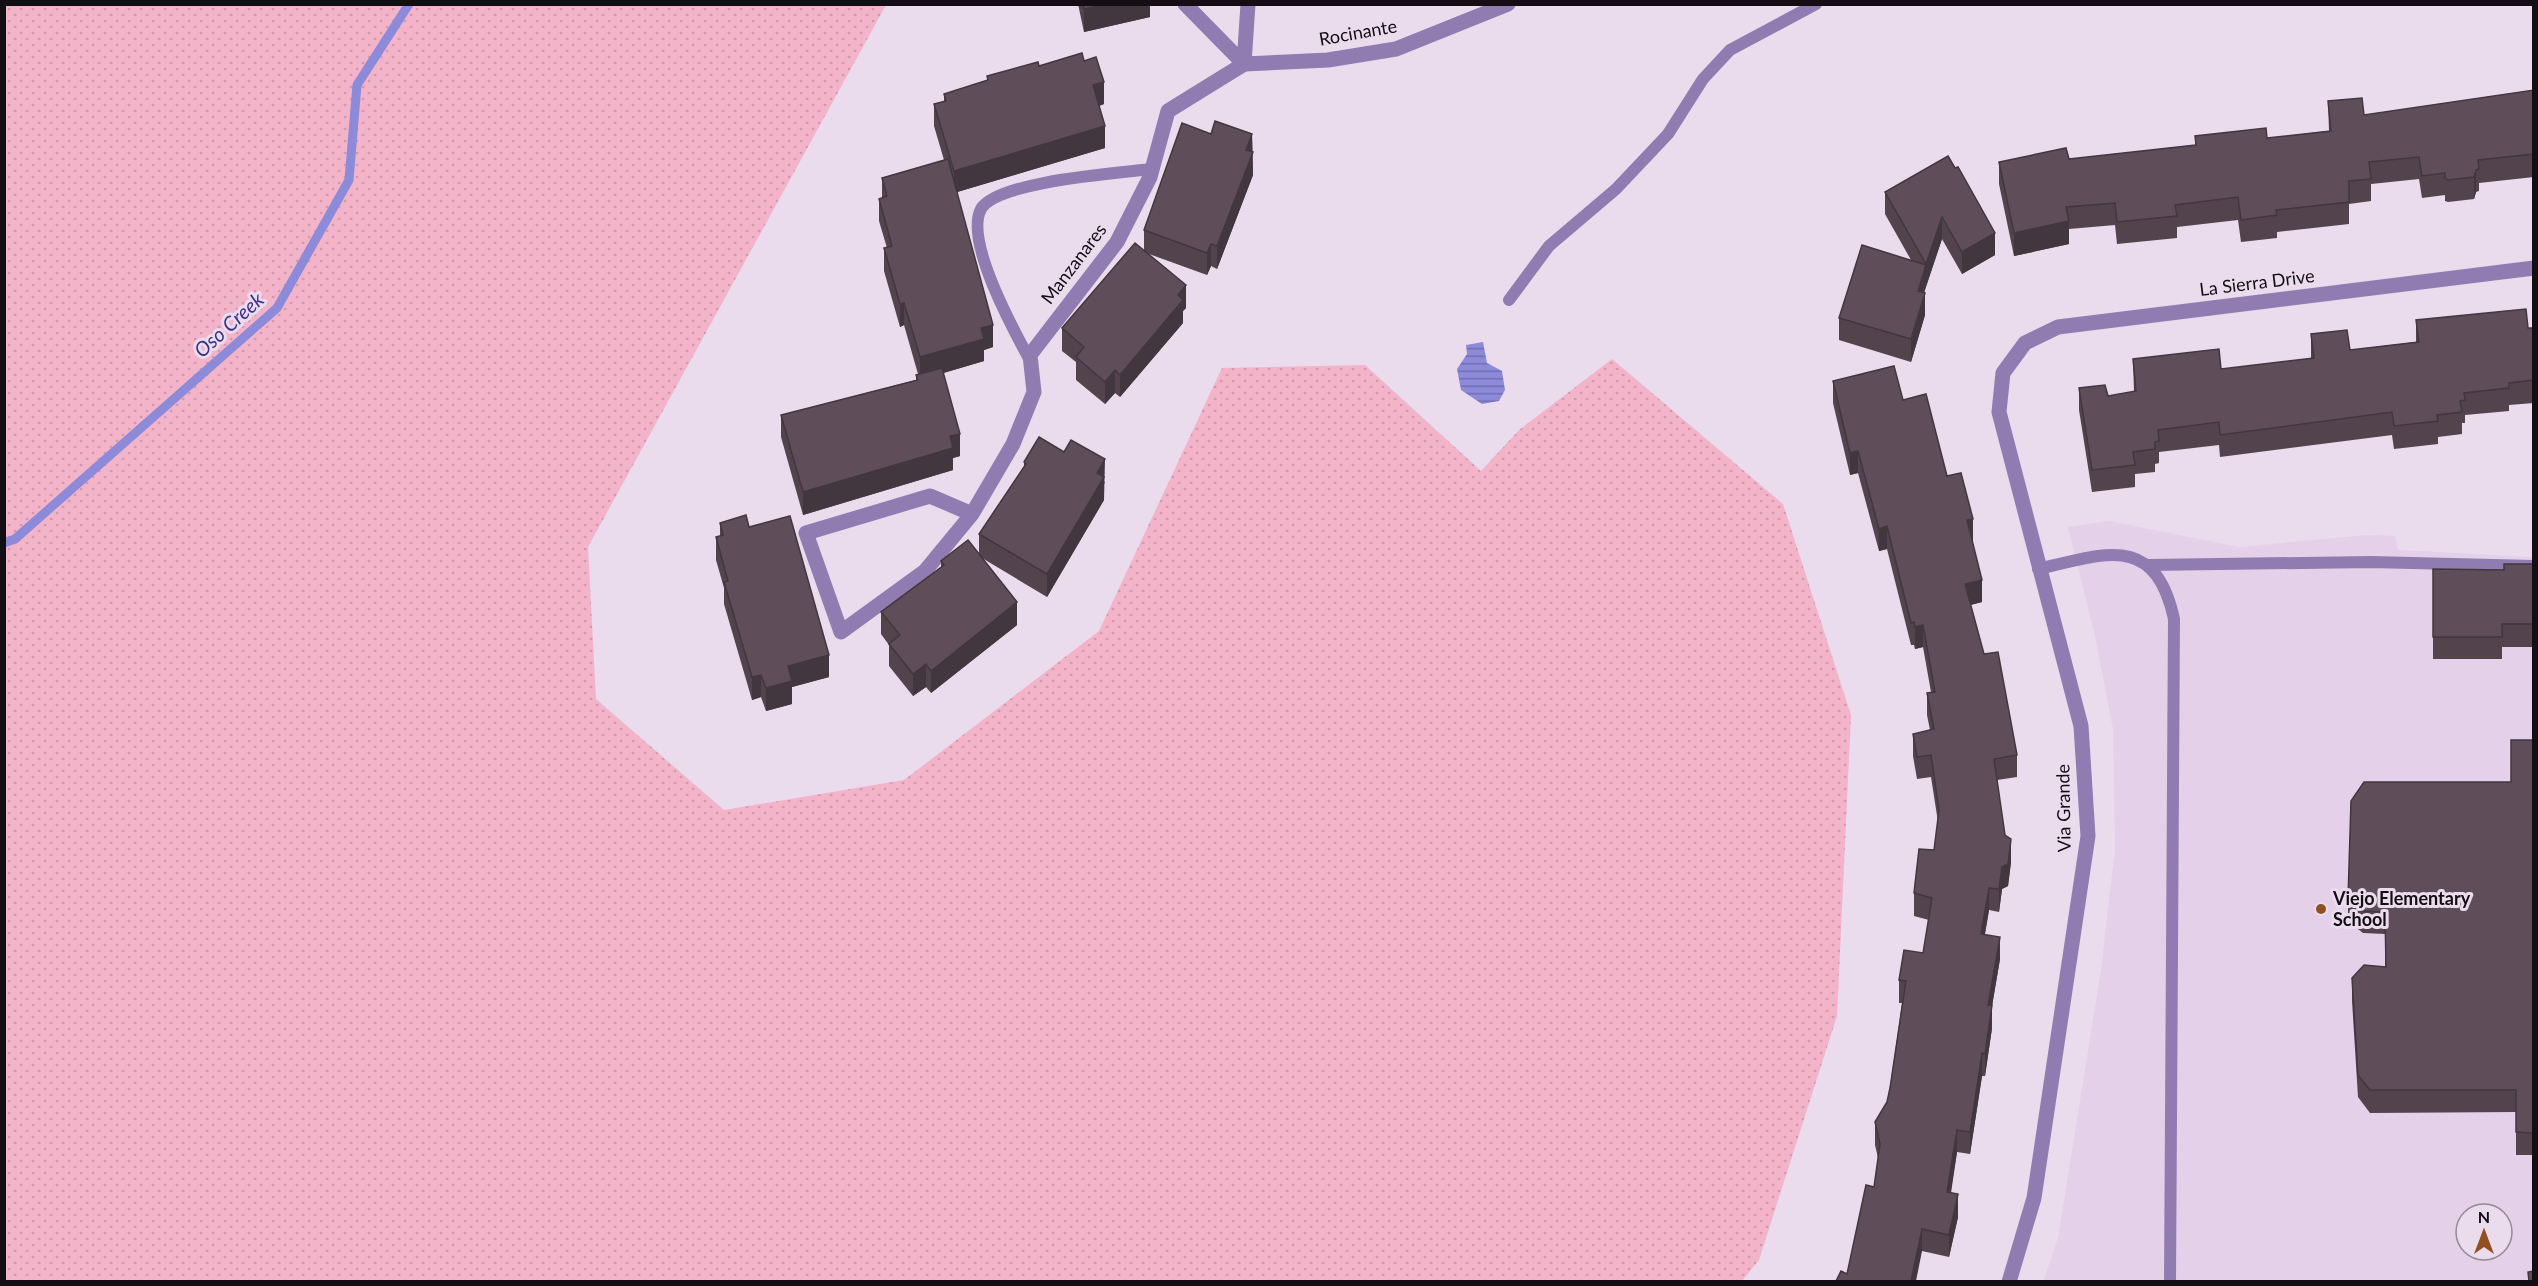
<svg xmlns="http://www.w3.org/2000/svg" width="2538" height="1286" font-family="Lato,sans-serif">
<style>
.built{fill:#e5d0e9;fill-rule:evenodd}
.grass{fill:url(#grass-dots)}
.water{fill:url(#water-rules)}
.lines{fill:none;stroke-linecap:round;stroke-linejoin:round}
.stream{stroke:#8c8ad9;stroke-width:9}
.service{stroke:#907cb0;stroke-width:12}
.minor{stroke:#907cb0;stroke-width:15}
.tertiary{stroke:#907cb0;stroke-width:15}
.wall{fill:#52434d}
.shaded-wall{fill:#42373e}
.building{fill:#5f4e59;stroke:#42373e;stroke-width:1.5}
.poi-dot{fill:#924f20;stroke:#eadbed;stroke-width:2}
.labels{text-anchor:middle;stroke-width:6;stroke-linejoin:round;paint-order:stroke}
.street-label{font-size:18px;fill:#130e14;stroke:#eadbed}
.poi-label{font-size:18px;font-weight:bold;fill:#130e14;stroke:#eadbed;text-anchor:start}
.water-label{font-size:20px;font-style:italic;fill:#3d2f8a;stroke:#eadbed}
</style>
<defs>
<pattern id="grass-dots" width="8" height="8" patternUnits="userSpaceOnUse" patternTransform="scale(1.5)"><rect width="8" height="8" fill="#f3b4c9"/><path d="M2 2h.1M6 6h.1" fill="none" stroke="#cf9aac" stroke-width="1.8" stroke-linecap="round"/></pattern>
<pattern id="water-rules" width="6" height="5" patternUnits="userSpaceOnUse" patternTransform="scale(1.5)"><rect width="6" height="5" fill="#8c8ad9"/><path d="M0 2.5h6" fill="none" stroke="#716faf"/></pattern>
</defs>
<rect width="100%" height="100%" fill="#eadbed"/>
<path class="built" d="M2109 521 2239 547 2367 535 2395 536 2398 550 2533 557V1281L2043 1282 2058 1238 2101 970 2115 849 2113 729 2095 636 2068 527ZM2466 1214H2502V1250H2466Z"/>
<polygon class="grass" points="5,4 886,5 588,547 596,699 724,810 904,780 1099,631 1222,368 1365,365 1481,471 1519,430 1612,359 1783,504 1851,715 1837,1016 1759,1260 1741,1282 5,1281"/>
<polygon class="water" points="1483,342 1487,363 1502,371 1505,390 1499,401 1482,404 1461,390 1457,369 1467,354 1466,345"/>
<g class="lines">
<polyline class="stream" points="4,543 15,539 277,308 349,180 357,85 409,4"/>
<g class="service">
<polyline points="1509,300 1549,246 1616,189 1668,134 1703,79 1730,50 1816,4"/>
<path d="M1031 362C1015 333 964 241 981 209 997 181 1120 173 1152 169"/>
<polyline points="2148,565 2371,562 2534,566"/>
<path d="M2038 569C2104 554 2155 532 2174 619L2170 1282"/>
</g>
<g class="minor">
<polyline points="1185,4 1244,64"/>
<polyline points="1244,64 1248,4"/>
<polyline points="972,514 930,496 806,533 841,632 925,571 972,514 1013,444 1034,392 1030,355 1117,242 1150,177 1168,111 1244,64"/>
<polyline points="2009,1282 2034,1198 2088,836 2081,726 1999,412 2003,373 2025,343 2058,327 2534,268"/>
</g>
<polyline class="tertiary" points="1244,64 1328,60 1396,49 1508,4"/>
</g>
<g class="wall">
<polygon points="1078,4 1153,4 1150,5 1150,17 1084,32"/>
<polygon points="1084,61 1104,104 1099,106 1105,148 957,192 993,347 984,350 984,361 943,373 960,456 953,458 953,470 803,515 781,437 781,415 916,380 916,375 918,374 904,325 900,327 884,271 884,248 887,248 879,221 879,199 882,198 882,178 944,160 934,126 934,104 944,101 944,94 987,81 987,76 1039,66"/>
<polygon points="2534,90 2534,177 2479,183 2479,191 2476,192 2474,199 2448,202 2445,201 2445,195 2422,198 2419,179 2371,184 2371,201 2349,204 2349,224 2277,232 2277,238 2241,242 2238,220 2177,227 2177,238 2117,244 2115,225 2069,229 2069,244 2014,256 1999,184 1999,162 2069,159 2195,145 2195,136 2267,138 2329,131 2328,101 2364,115"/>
<polygon points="1211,134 1252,134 1253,175 1217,269 1211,266 1207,275 1149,254 1186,308 1183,311 1183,323 1120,397 1115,393 1105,404 1076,380 1076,362 1062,351 1062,328 1144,250 1144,230"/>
<polygon points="1948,156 1995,255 1962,274 1942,239 1924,292 1925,315 1911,362 1839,340 1839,318 1911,260 1885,214 1885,192"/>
<polygon points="2416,320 2528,328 2534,328 2534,403 2509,405 2509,411 2465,415 2465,423 2462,423 2462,434 2438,437 2438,444 2394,449 2392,435 2220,457 2219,445 2159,452 2159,463 2155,464 2155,472 2135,474 2135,487 2092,492 2079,410 2079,388 2108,396 2134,392 2133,359 2221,369 2311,359 2311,334 2350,350 2416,342"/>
<polygon points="1833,381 1903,400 1947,476 1973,541 1972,542 1982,602 1971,605 1984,654 2017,755 2017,777 1997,780 2005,835 2011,862 2008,886 2002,889 1999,912 1989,910 1985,934 2000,959 1992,1006 1992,1028 1985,1076 1982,1076 1970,1154 1957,1152 1951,1193 1958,1217 1949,1257 1922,1251 1847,1274 1874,1187 1878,1158 1875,1145 1875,1122 1887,1102 1890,1088 1902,1003 1899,1003 1899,980 1923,953 1929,920 1914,916 1914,893 1934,850 1938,822 1931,777 1917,779 1913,756 1913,734 1930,730 1927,715 1927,693 1931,692 1923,647 1915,649 1914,645 1911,645 1887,549 1879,551 1858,473 1850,475 1833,403"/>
<polygon points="1024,462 1105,482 1104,484 1104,500 1047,597 982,558 1017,625 931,693 926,687 913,696 889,666 889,645 881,634 881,612 941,567 941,561 979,555 979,534 1024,467"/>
<polygon points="720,523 749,527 829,677 792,687 792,704 766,711 761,697 752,700 724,604 724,588 716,560 716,537 720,536"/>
<polygon points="2534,564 2534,647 2502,647 2502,659 2433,659 2433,569 2504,570"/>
<polygon points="2534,740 2534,1155 2516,1155 2516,1112 2370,1113 2358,1097 2352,1001 2352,978 2385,967 2385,934 2363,933 2348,921 2348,899 2511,782"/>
</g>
<g class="shaded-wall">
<polygon points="1106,4 1153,4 1150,5 1150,17 1084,32 1084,9"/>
<polygon points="1104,82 1104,104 1093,108 1093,85"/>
<polygon points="1105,126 1105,148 954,193 954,171"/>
<polygon points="1252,134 1253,175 1217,269 1217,246 1246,150"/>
<polygon points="2476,170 2476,192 2474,199 2474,177"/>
<polygon points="1942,217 1942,239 1926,287 1926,264"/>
<polygon points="2069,221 2069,244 2014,256 2014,233"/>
<polygon points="1995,233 1995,255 1962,274 1962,252"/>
<polygon points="1211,244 1211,266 1207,275 1207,253"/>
<polygon points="1926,265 1926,287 1918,313 1918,291"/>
<polygon points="1186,285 1186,308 1183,311 1183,323 1120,397 1120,375 1178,295"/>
<polygon points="1925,293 1925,315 1911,362 1911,339"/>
<polygon points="904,303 904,325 900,327 900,304"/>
<polygon points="993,325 993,347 984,350 984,361 920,380 920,357 981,328"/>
<polygon points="1115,370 1115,393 1105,404 1105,382"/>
<polygon points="960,434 960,456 953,458 953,470 803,515 803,492 950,436"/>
<polygon points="1858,451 1858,473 1850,475 1850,453"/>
<polygon points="1105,459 1104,500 1047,597 1047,574 1097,473"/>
<polygon points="1973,519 1973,541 1967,543 1967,520"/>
<polygon points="1887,526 1887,549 1879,551 1879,529"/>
<polygon points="1982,580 1982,602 1965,606 1965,584"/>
<polygon points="1017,602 1017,625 931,693 931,671"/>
<polygon points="1923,625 1923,647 1915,649 1915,627"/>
<polygon points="829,655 829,677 792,687 792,704 766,711 766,688 788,666"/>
<polygon points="926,664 926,687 913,696 913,674"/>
<polygon points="761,675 761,697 752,700 752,677"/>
<polygon points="2011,839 2011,862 2008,886 2002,889 1999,912 1999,889 2002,867"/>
<polygon points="1989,888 1989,910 1981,956 1981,934"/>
<polygon points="2000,937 2000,959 1992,1006 1992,1028 1985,1076 1985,1054 1988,1005"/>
<polygon points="1982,1053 1982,1076 1970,1154 1970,1132"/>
<polygon points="1957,1130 1957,1152 1947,1215 1947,1192"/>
<polygon points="1958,1194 1958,1217 1949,1257 1949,1235"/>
<polygon points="1922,1229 1922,1251 1916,1281 1911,1281"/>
</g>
<g class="building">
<polygon points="1083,4 1106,4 1084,9"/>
<polygon points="1082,53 1084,61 1096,57 1104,82 1093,85 1105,126 954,171 934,104 946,101 944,94 988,80 987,76 1038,62 1039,66"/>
<polygon points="2534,90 2534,154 2478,160 2479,169 2476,170 2474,177 2448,180 2445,178 2445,173 2422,176 2419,157 2369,162 2371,179 2349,181 2349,202 2276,210 2277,215 2241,220 2238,197 2175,205 2177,216 2117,222 2115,203 2066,207 2069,221 2014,233 1999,162 2066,148 2069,159 2196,145 2195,136 2266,128 2267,138 2331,131 2328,101 2362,98 2364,115"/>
<polygon points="1215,121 1252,134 1246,150 1253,152 1217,246 1211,244 1207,253 1144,230 1182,123 1211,134"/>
<polygon points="1948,156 1955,168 1958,167 1995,233 1962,252 1942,217 1926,264 1885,192"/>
<polygon points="948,159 993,325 981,328 984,339 920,357 904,303 900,304 884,248 892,246 879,199 887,196 882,178"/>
<polygon points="1135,243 1186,285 1178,295 1183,300 1120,375 1115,370 1105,382 1076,357 1084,347 1062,328"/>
<polygon points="1862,245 1926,265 1918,291 1925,293 1911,339 1839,318"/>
<polygon points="2526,309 2528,328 2534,328 2534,380 2509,383 2509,388 2464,393 2465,400 2460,401 2462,412 2437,415 2438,421 2394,426 2392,412 2220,435 2219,422 2158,430 2159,441 2155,442 2155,449 2133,452 2135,465 2092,470 2079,388 2105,385 2108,396 2136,391 2133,359 2219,349 2221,369 2314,358 2311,334 2347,330 2350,350 2419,342 2416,320"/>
<polygon points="1894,366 1903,400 1926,394 1947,476 1961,473 1973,519 1967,520 1982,580 1965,584 1984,654 1998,652 2017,755 1994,759 2005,835 2011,839 2008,864 2002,867 1999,889 1989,888 1981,934 2000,937 1988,1005 1992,1005 1985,1054 1982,1053 1970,1132 1957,1130 1947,1192 1958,1194 1949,1235 1922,1229 1911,1281 1836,1281 1841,1271 1847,1274 1866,1185 1874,1187 1880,1144 1875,1122 1887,1102 1890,1088 1906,981 1899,980 1904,950 1923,953 1932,898 1914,893 1919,849 1934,850 1939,810 1931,755 1917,757 1913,734 1934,729 1927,693 1935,692 1923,625 1915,627 1914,622 1911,623 1887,526 1879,529 1858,451 1850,453 1833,381"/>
<polygon points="942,368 960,434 950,436 953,448 803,492 781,415 918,380 916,375"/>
<polygon points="1039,437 1064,452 1071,440 1105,459 1097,473 1104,477 1047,574 979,534 1026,464 1024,462"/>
<polygon points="746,515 749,527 790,516 829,655 788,666 792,681 766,688 761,675 752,677 724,582 728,581 716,537 723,535 720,523"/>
<polygon points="968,540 1017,602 931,671 926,664 913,674 889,644 900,635 881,612 944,565 941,561"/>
<polygon points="2504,564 2534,564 2534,624 2502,624 2502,637 2433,637 2433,569 2504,570"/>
<polygon points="2511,740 2534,740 2534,1133 2516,1132 2516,1090 2370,1090 2358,1075 2352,978 2364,965 2386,967 2385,912 2363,911 2348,899 2351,801 2364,782 2511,782"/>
<polygon points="2534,1271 2534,1281 2529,1281 2528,1272"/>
</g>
<circle class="poi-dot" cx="2321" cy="909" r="6"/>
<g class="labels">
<g class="street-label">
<text transform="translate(1358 33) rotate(-10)" y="6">Rocinante</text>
<text transform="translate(1074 264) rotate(-53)" y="6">Manzanares</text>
<text transform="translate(2257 283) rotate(-7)" y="6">La Sierra Drive</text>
<text transform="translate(2064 808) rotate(-91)" y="6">Via Grande</text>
</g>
<g class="poi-label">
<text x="2333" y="905">Viejo Elementary<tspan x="2333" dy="21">School</tspan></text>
</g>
<g class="water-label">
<text transform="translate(229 325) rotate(-42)" y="7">Oso Creek</text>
</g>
</g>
<rect width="2538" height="1286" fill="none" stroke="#130e14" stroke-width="12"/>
<g transform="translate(2484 1232)"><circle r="28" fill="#eadbed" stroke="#948996" stroke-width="1.5"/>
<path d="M0-4.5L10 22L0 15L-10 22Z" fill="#924f20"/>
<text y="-9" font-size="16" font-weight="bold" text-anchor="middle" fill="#130e14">N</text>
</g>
</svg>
